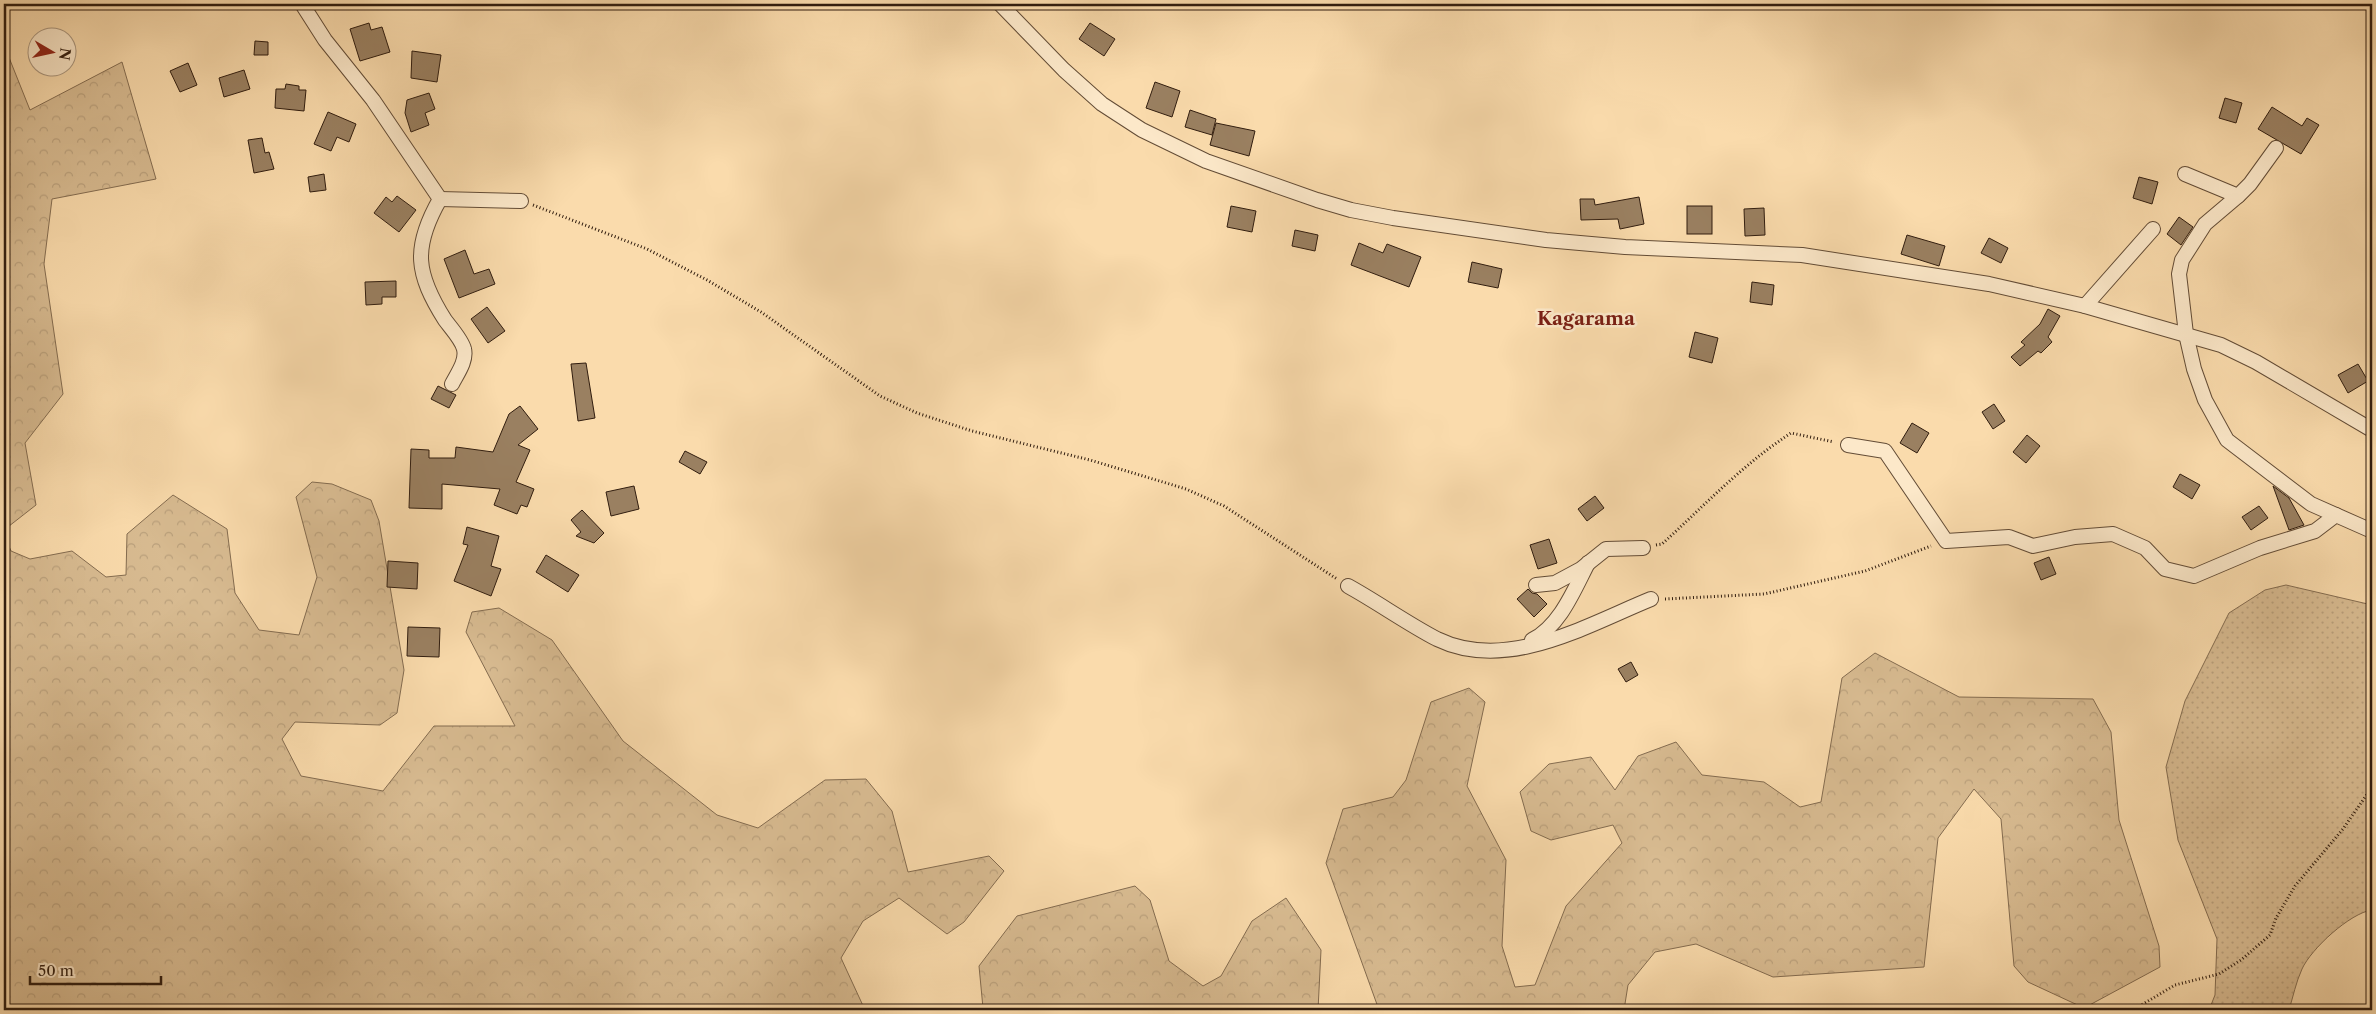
<svg xmlns="http://www.w3.org/2000/svg" width="2376" height="1014" font-family="'Libre Caslon Text',serif">
<style>
.grass{fill:url(#grass-dots);stroke:#846c50}
.forest{fill:url(#forest-crowns);stroke:#846c50}
.building{fill:#9a8061;stroke:#311d0f}
.lines{fill:none;stroke-linecap:round;stroke-linejoin:round}
.minor-casing{stroke:#634c36;stroke-width:16}
.path{stroke:#311d0f;stroke-width:3;stroke-dasharray:1 2.5;stroke-linecap:butt}
.minor{stroke:#fce8c9;stroke-width:14}
.labels{text-anchor:middle;stroke-width:5;stroke-linejoin:round;paint-order:stroke}
.quarter-label{font-size:19px;font-weight:bold;fill:#7a1f14;stroke:#fce8c9}
</style>
<defs>
<pattern id="grass-dots" width="8" height="8" patternUnits="userSpaceOnUse" patternTransform="scale(1.25)"><rect width="8" height="8" fill="#d8bb91"/><path d="M2 2h.1M6 6h.1" fill="none" stroke="#baa07c" stroke-width="1.8" stroke-linecap="round"/></pattern>
<pattern id="forest-crowns" width="20" height="18" patternUnits="userSpaceOnUse" patternTransform="scale(1.25)"><rect width="20" height="18" fill="#d8bb91"/><path d="M2 6a3 3 0 1 1 6 0M12 15a3 3 0 1 1 6 0" fill="none" stroke="#baa07c"/></pattern>
</defs>
<rect width="100%" height="100%" fill="#fadbac"/>
<filter id="stains"><feTurbulence type="fractalNoise" baseFrequency=".004" numOctaves="4"/><feColorMatrix values="0 0 0 0 .2 0 0 0 0 .09 0 0 0 0 .02 0 0 0 .5 -.17"/></filter>
<radialGradient id="worn" r=".72"><stop offset=".6" stop-color="#630" stop-opacity="0"/><stop offset="1" stop-color="#630" stop-opacity=".3"/></radialGradient>
<path class="grass" d="M2286 585 2372 605V910C2350 913 2311 949 2302 969 2296 982 2293 997 2289 1010H2209L2215 995 2217 939 2178 840 2166 767 2185 701 2229 613 2265 590Z"/>
<g class="forest">
<polygon points="4,14 6,50 30,110 122,62 156,179 52,199 44,264 63,394 25,443 36,505 4,530"/>
<polygon points="312,482 332,484 371,500 379,521 404,670 397,713 380,725 295,722 282,739 301,776 383,791 434,726 515,726 466,632 472,612 499,608 552,640 623,741 717,815 758,828 825,780 866,779 892,811 908,872 989,856 1004,871 964,922 947,934 899,898 863,921 841,958 865,1010 4,1010 4,535 11,551 30,559 72,551 106,577 126,575 127,534 173,495 227,529 235,593 259,630 299,635 317,577 296,497"/>
<polygon points="1875,653 1959,697 2093,699 2111,732 2119,820 2159,946 2160,967 2084,1008 2028,982 2014,966 2001,819 1974,789 1938,838 1924,967 1773,977 1696,944 1655,952 1628,985 1624,1010 1379,1010 1326,863 1343,809 1393,797 1406,780 1431,702 1469,688 1485,702 1467,786 1506,860 1502,946 1515,987 1535,985 1566,906 1622,843 1613,825 1551,840 1531,831 1520,792 1549,764 1591,757 1615,790 1638,756 1676,742 1702,775 1764,782 1800,807 1821,802 1842,678"/>
<polygon points="1135,886 1150,900 1169,961 1203,986 1221,976 1252,921 1286,898 1321,950 1318,1010 985,1010 983,1008 979,966 1017,916"/>
</g>
<g class="building">
<polygon points="369,23 371,30 382,27 390,52 360,61 350,29"/>
<polygon points="1090,23 1115,39 1104,56 1079,39"/>
<polygon points="255,41 268,42 268,55 254,55"/>
<polygon points="412,51 441,55 437,82 411,78"/>
<polygon points="188,63 197,85 180,92 170,71"/>
<polygon points="244,70 250,89 224,97 219,78"/>
<polygon points="1155,82 1180,91 1172,117 1146,108"/>
<polygon points="286,84 299,86 299,90 306,90 304,111 275,108 276,89 285,89"/>
<polygon points="429,93 435,109 425,113 429,125 411,132 405,113 407,100"/>
<polygon points="2225,98 2242,103 2236,123 2219,118"/>
<polygon points="2272,107 2302,126 2307,118 2319,125 2301,154 2258,129"/>
<polygon points="1190,110 1216,119 1212,135 1185,127"/>
<polygon points="328,112 356,124 349,142 337,137 331,151 314,144"/>
<polygon points="1216,123 1255,131 1249,156 1210,145"/>
<polygon points="262,138 265,153 269,152 274,169 254,173 248,140"/>
<polygon points="324,174 326,190 310,192 308,177"/>
<polygon points="2139,177 2158,182 2152,204 2133,198"/>
<polygon points="397,196 416,210 399,232 374,213 386,197 392,202"/>
<polygon points="1639,197 1644,224 1620,229 1618,219 1581,220 1580,199 1594,199 1595,205"/>
<polygon points="1231,206 1256,211 1252,232 1227,227"/>
<rect x="1687" y="206" width="25" height="28"/>
<polygon points="1764,208 1765,235 1745,236 1744,209"/>
<polygon points="2179,217 2193,227 2181,245 2167,234"/>
<polygon points="1295,230 1318,235 1315,251 1292,246"/>
<polygon points="1907,235 1945,246 1939,266 1901,254"/>
<polygon points="1989,238 2008,248 2001,263 1981,253"/>
<polygon points="1359,243 1383,253 1387,244 1421,257 1409,287 1351,265"/>
<polygon points="465,250 474,274 489,269 495,284 459,298 444,259"/>
<polygon points="1472,262 1502,269 1498,288 1468,282"/>
<polygon points="396,281 396,297 382,297 382,304 366,305 365,282"/>
<polygon points="1752,282 1774,285 1772,305 1750,302"/>
<polygon points="487,307 505,331 488,343 471,319"/>
<polygon points="2048,309 2060,316 2048,337 2052,342 2041,353 2038,351 2020,366 2011,357 2025,345 2021,342 2040,324"/>
<polygon points="1695,332 1718,338 1712,363 1689,357"/>
<polygon points="586,363 595,418 578,421 571,364"/>
<polygon points="2358,364 2368,381 2348,393 2338,375"/>
<polygon points="438,386 456,395 449,408 431,399"/>
<polygon points="1994,404 2005,421 1993,429 1982,412"/>
<polygon points="520,406 538,429 518,445 530,450 516,482 534,489 527,507 521,505 517,514 494,505 500,489 442,484 442,509 409,508 411,449 429,450 429,458 455,458 456,447 493,452 509,414"/>
<polygon points="1912,423 1929,433 1917,453 1900,443"/>
<polygon points="2027,435 2040,446 2026,463 2013,452"/>
<polygon points="685,451 707,462 700,474 679,462"/>
<polygon points="2180,474 2200,485 2192,499 2173,487"/>
<polygon points="634,486 639,509 611,516 606,492"/>
<polygon points="2273,486 2289,498 2304,525 2289,530"/>
<polygon points="1595,496 1604,508 1587,521 1578,509"/>
<polygon points="2259,506 2268,518 2251,530 2242,517"/>
<polygon points="582,510 604,533 594,543 576,536 581,532 571,520"/>
<polygon points="467,527 499,536 491,566 501,569 491,596 454,581 468,545 463,544"/>
<polygon points="1549,539 1557,563 1538,569 1530,545"/>
<polygon points="546,555 579,575 568,592 536,572"/>
<polygon points="2049,557 2056,574 2041,580 2034,563"/>
<polygon points="388,561 418,563 417,589 387,587"/>
<polygon points="1528,589 1532,593 1537,594 1547,604 1534,617 1517,599"/>
<polygon points="408,627 440,628 439,657 407,656"/>
<polygon points="1631,662 1638,675 1626,682 1618,669"/>
</g>
<g class="lines">
<g class="minor-casing">
<g id="minor">
<path d="M302 4 325 40 373 100 440 199C412 248 416 274 445 320 451 328 462 340 464 349 467 361 457 374 452 384"/>
<polyline points="1000,4 1064,70 1102,104 1142,130 1206,161 1317,200 1351,210 1393,218 1546,240 1625,247 1802,255 1989,284 2085,306 2221,345 2256,362 2372,430"/>
<polyline points="2185,174 2238,196 2250,184 2276,148"/>
<polyline points="2238,196 2205,224 2182,260 2179,274 2186,334 2194,369 2205,400 2227,440 2311,504 2372,531"/>
<polyline points="440,199 521,201"/>
<polyline points="2085,306 2153,229"/>
<polyline points="1848,445 1885,451 1946,541 2009,537 2033,546 2075,537 2113,534 2145,548 2165,569 2194,576 2260,548 2315,531 2336,515"/>
<polyline points="1536,585 1555,583 1581,569 1606,549 1643,548"/>
<path d="M1348 586C1377 602 1408 624 1437 639 1507 673 1587 625 1651 599"/>
<path d="M1532 640C1560 626 1574 590 1588 563"/>
</g>
</g>
<g class="path">
<polyline points="533,205 647,249 707,280 761,312 880,396 917,413 972,431 1090,460 1186,489 1224,506 1337,579"/>
<path d="M1656 545 1662 544C1704 506 1743 464 1791 433L1834 442"/>
<polyline points="1665,599 1764,594 1865,571 1931,546"/>
<polyline points="2133,1010 2175,985 2219,974 2241,960 2270,935 2276,918 2295,886 2343,829 2372,787"/>
</g>
<use href="#minor" class="minor"/>
</g>
<g class="labels">
<g class="quarter-label">
<text x="1586" y="325">Kagarama</text>
</g>
</g>
<rect width="2376" height="1014" fill="none" stroke="#fadbac" stroke-width="20"/>
<rect x="5" y="5" width="2366" height="1004" fill="none" stroke="#311d0f" stroke-width="2.5"/>
<rect x="10" y="10" width="2356" height="994" fill="none" stroke="#311d0f"/>
<g transform="translate(52 52) rotate(99)"><circle r="24" fill="#fce8c9" stroke="#ab977f"/>
<path d="M0-4L9 19L0 12L-9 19Z" fill="#8f2418"/>
<text y="-8" font-size="14" font-weight="bold" text-anchor="middle" fill="#311d0f">N</text>
</g>
<path d="M30 976v8h131v-8" fill="none" stroke="#311d0f" stroke-width="2.5"/>
<text x="38" y="976" font-size="15" fill="#311d0f" stroke="#fce8c9" stroke-width="4" paint-order="stroke">50 m</text>
<rect width="100%" height="100%" filter="url(#stains)"/>
<rect width="100%" height="100%" fill="url(#worn)"/>
</svg>
